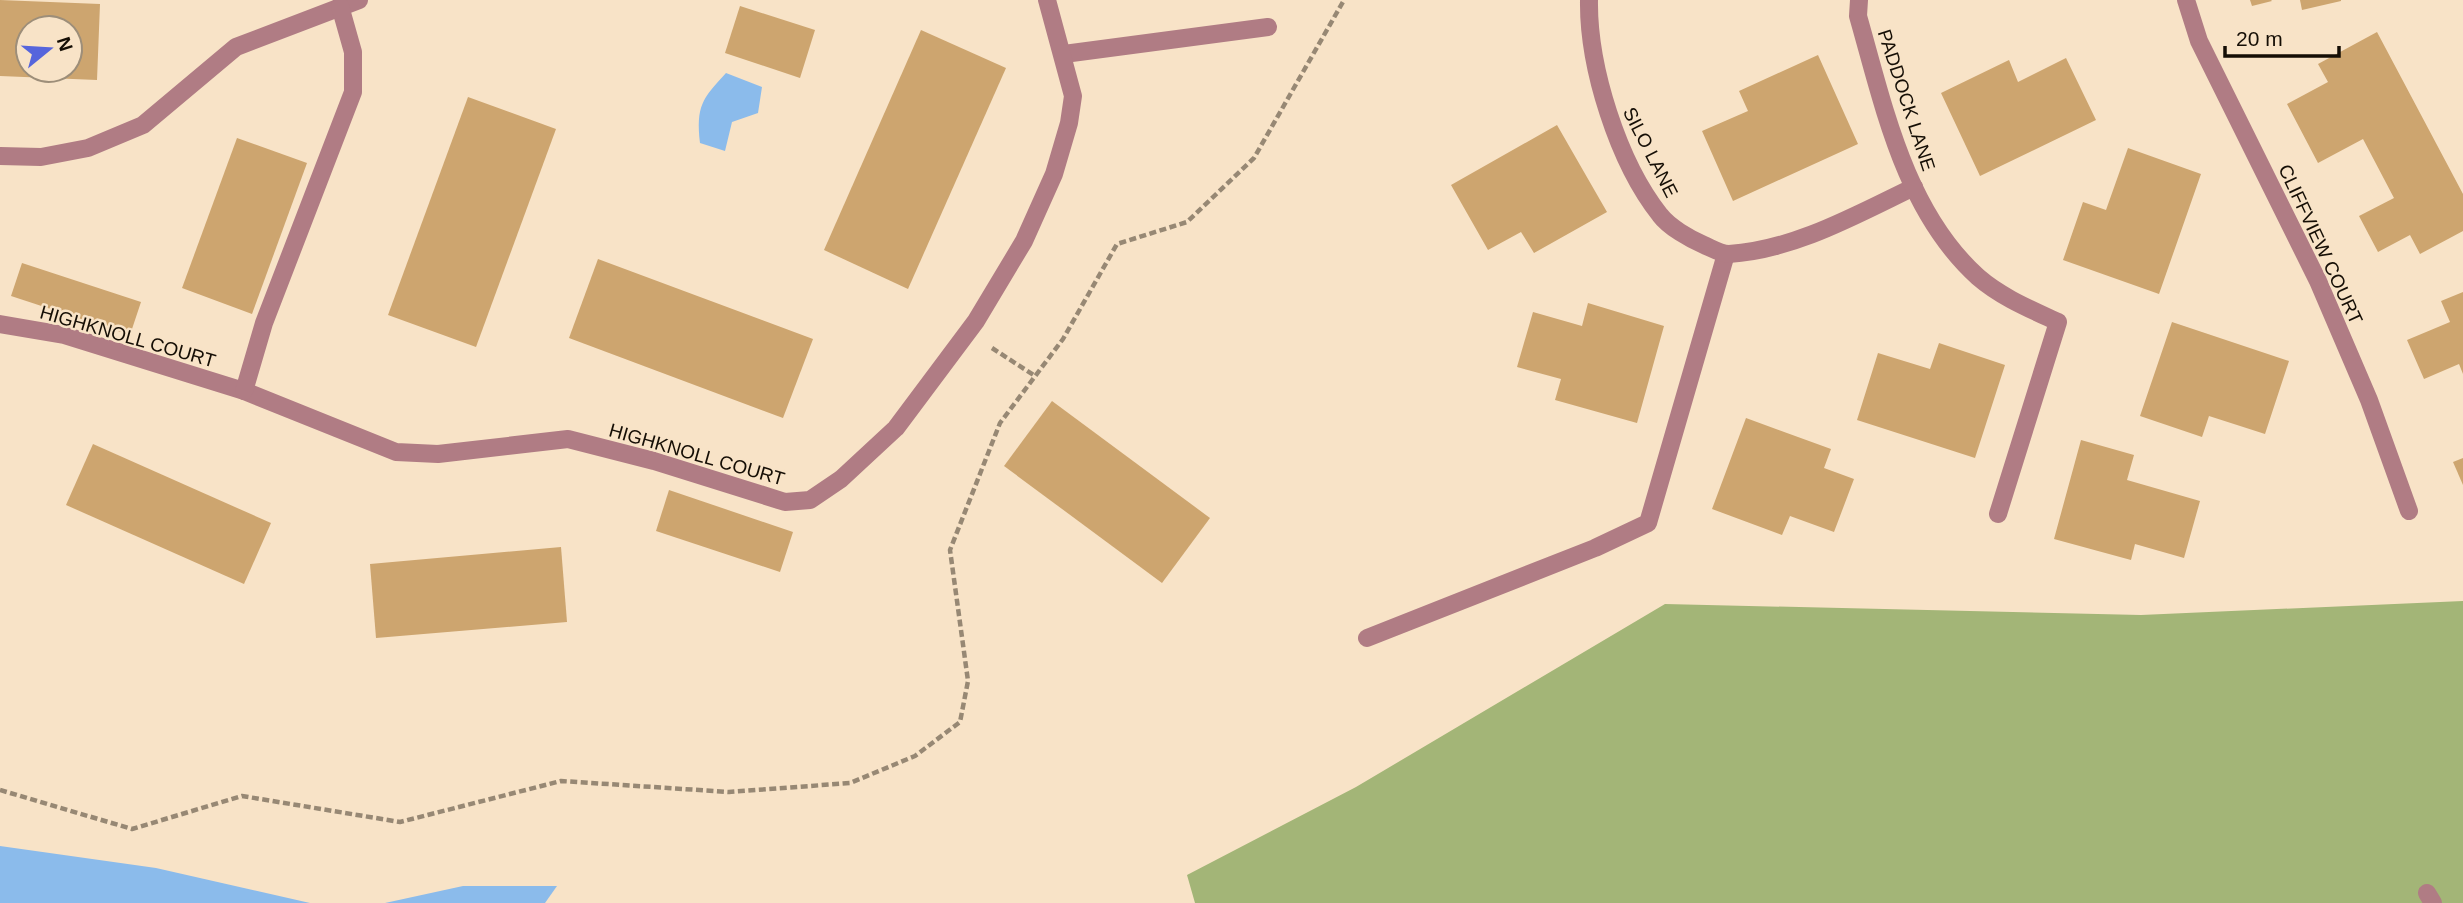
<svg xmlns="http://www.w3.org/2000/svg" width="2463" height="903" font-family="Helvetica,sans-serif">
<style>
.forest{fill:#a3b577}
.water{fill:#8bbbeb}
.building{fill:#cda56f;fill-rule:evenodd}
.lines{fill:none;stroke-linecap:round;stroke-linejoin:round}
.path{stroke:#978874;stroke-width:4.5;stroke-dasharray:7 3.5;stroke-linecap:butt}
.lane{stroke:#b07c84;stroke-width:18}
.street{stroke:#b07c84;stroke-width:18}
.labels{text-anchor:middle;stroke-width:5;stroke-linejoin:round;paint-order:stroke}
.street-label{font-size:19px;fill:#150e05;stroke:#f8e3c7}
</style>
<rect width="100%" height="100%" fill="#f8e3c7"/>
<polygon class="forest" points="2463,601 2463,903 1195,903 1187,875 1356,787 1665,604 2141,615"/>
<g class="water">
<path d="M726 73 762 87 758 113 732 122 725 151 700 143C696 106 702 99 726 73Z"/>
<polygon points="0,846 156,868 310,903 0,903"/>
<polygon points="463,886 557,886 545,903 385,903"/>
</g>
<g class="building">
<path d="M0 0 100 4 97 80 0 76ZM28 28H70V70H28Z"/>
<polygon points="2250,0 2271,0 2272,1 2252,6"/>
<polygon points="2300,0 2341,0 2341,1 2302,10"/>
<polygon points="740,6 815,30 800,78 725,53"/>
<polygon points="921,30 1006,68 908,289 824,250"/>
<polygon points="2377,32 2463,194 2463,231 2420,254 2410,235 2378,252 2359,216 2394,198 2363,139 2318,163 2287,104 2328,82 2318,64"/>
<polygon points="1818,55 1858,144 1733,201 1702,131 1748,111 1739,91"/>
<polygon points="2066,58 2096,120 1980,176 1941,93 2009,60 2018,82"/>
<polygon points="468,97 556,129 476,347 388,315"/>
<polygon points="1557,125 1607,212 1534,253 1521,232 1488,250 1451,185"/>
<polygon points="237,138 307,163 252,314 182,288"/>
<polygon points="2128,148 2201,174 2159,294 2063,260 2083,202 2106,210"/>
<polygon points="598,259 813,339 783,418 569,338"/>
<polygon points="22,263 141,302 130,335 11,296"/>
<polygon points="2463,292 2463,374 2459,364 2424,379 2407,340 2450,322 2441,301"/>
<polygon points="1588,303 1664,326 1637,423 1555,400 1561,379 1517,367 1533,312 1582,326"/>
<polygon points="2172,322 2289,361 2265,434 2209,416 2202,437 2140,416"/>
<polygon points="1939,343 2005,365 1975,458 1857,420 1878,353 1930,369"/>
<polygon points="1052,401 1210,518 1162,583 1004,466"/>
<polygon points="1746,418 1831,449 1824,468 1854,479 1834,532 1790,516 1782,535 1712,509"/>
<polygon points="2081,440 2134,455 2127,480 2200,501 2184,558 2135,544 2131,560 2054,539"/>
<polygon points="93,444 271,523 244,584 66,505"/>
<polygon points="2463,458 2463,485 2453,462"/>
<polygon points="669,490 793,532 780,572 656,531"/>
<polygon points="561,547 567,622 376,638 370,564"/>
</g>
<g class="lines">
<g class="path">
<polyline points="992,348 1035,376"/>
<polyline points="0,790 132,829 242,796 400,822 561,781 729,792 850,783 915,756 960,722 968,681 950,550 1000,423 1063,339 1117,244 1187,222 1254,158 1344,0"/>
</g>
<g class="lane">
<polyline points="1064,54 1268,27"/>
<polyline points="1367,638 1595,548 1648,523 1726,254"/>
</g>
<g class="street">
<path d="M1589 0C1588 67 1618 162 1660 215 1669 227 1690 239 1704 245 1711 248 1721 254 1729 254 1794 250 1856 215 1914 187"/>
<path d="M1859 0 1858 16C1884 107 1905 211 1978 277 2001 297 2030 309 2058 322L1998 514"/>
<polyline points="2186,0 2199,41 2318,281 2369,400 2409,511"/>
<polyline points="0,156 41,157 88,148 143,125 236,47 359,0"/>
<polyline points="0,324 64,335 244,391 396,452 438,454 568,439 654,461 785,502 810,500 841,479 896,428 976,321 1024,241 1054,174 1069,123 1073,96 1047,0"/>
<polyline points="244,391 264,323 353,92 353,52 340,6"/>
<polyline points="2427,893 2433,903"/>
</g>
</g>
<g class="labels">
<g class="street-label">
<text transform="translate(1907 100) rotate(72)" y="7">PADDOCK LANE</text>
<text transform="translate(1651 152) rotate(63)" y="7">SILO LANE</text>
<text transform="translate(2321 244) rotate(65)" y="7">CLIFFVIEW COURT</text>
<text transform="translate(128 336) rotate(16)" y="7">HIGHKNOLL COURT</text>
<text transform="translate(697 454) rotate(16)" y="7">HIGHKNOLL COURT</text>
</g>
</g>
<g transform="translate(49 49) rotate(72)"><circle r="33" fill="#f8e3c7" stroke="#9d8e79" stroke-width="2"/>
<path d="M0-5L12 26L0 18L-12 26Z" fill="#5665dc"/>
<text y="-10" font-size="19" font-weight="bold" text-anchor="middle" fill="#150e05">N</text>
</g>
<path d="M2225 46v10h114v-10" fill="none" stroke="#150e05" stroke-width="3.5"/>
<text x="2236" y="46" font-size="21" fill="#150e05" stroke="#f8e3c7" stroke-width="5" paint-order="stroke">20 m</text>
</svg>
